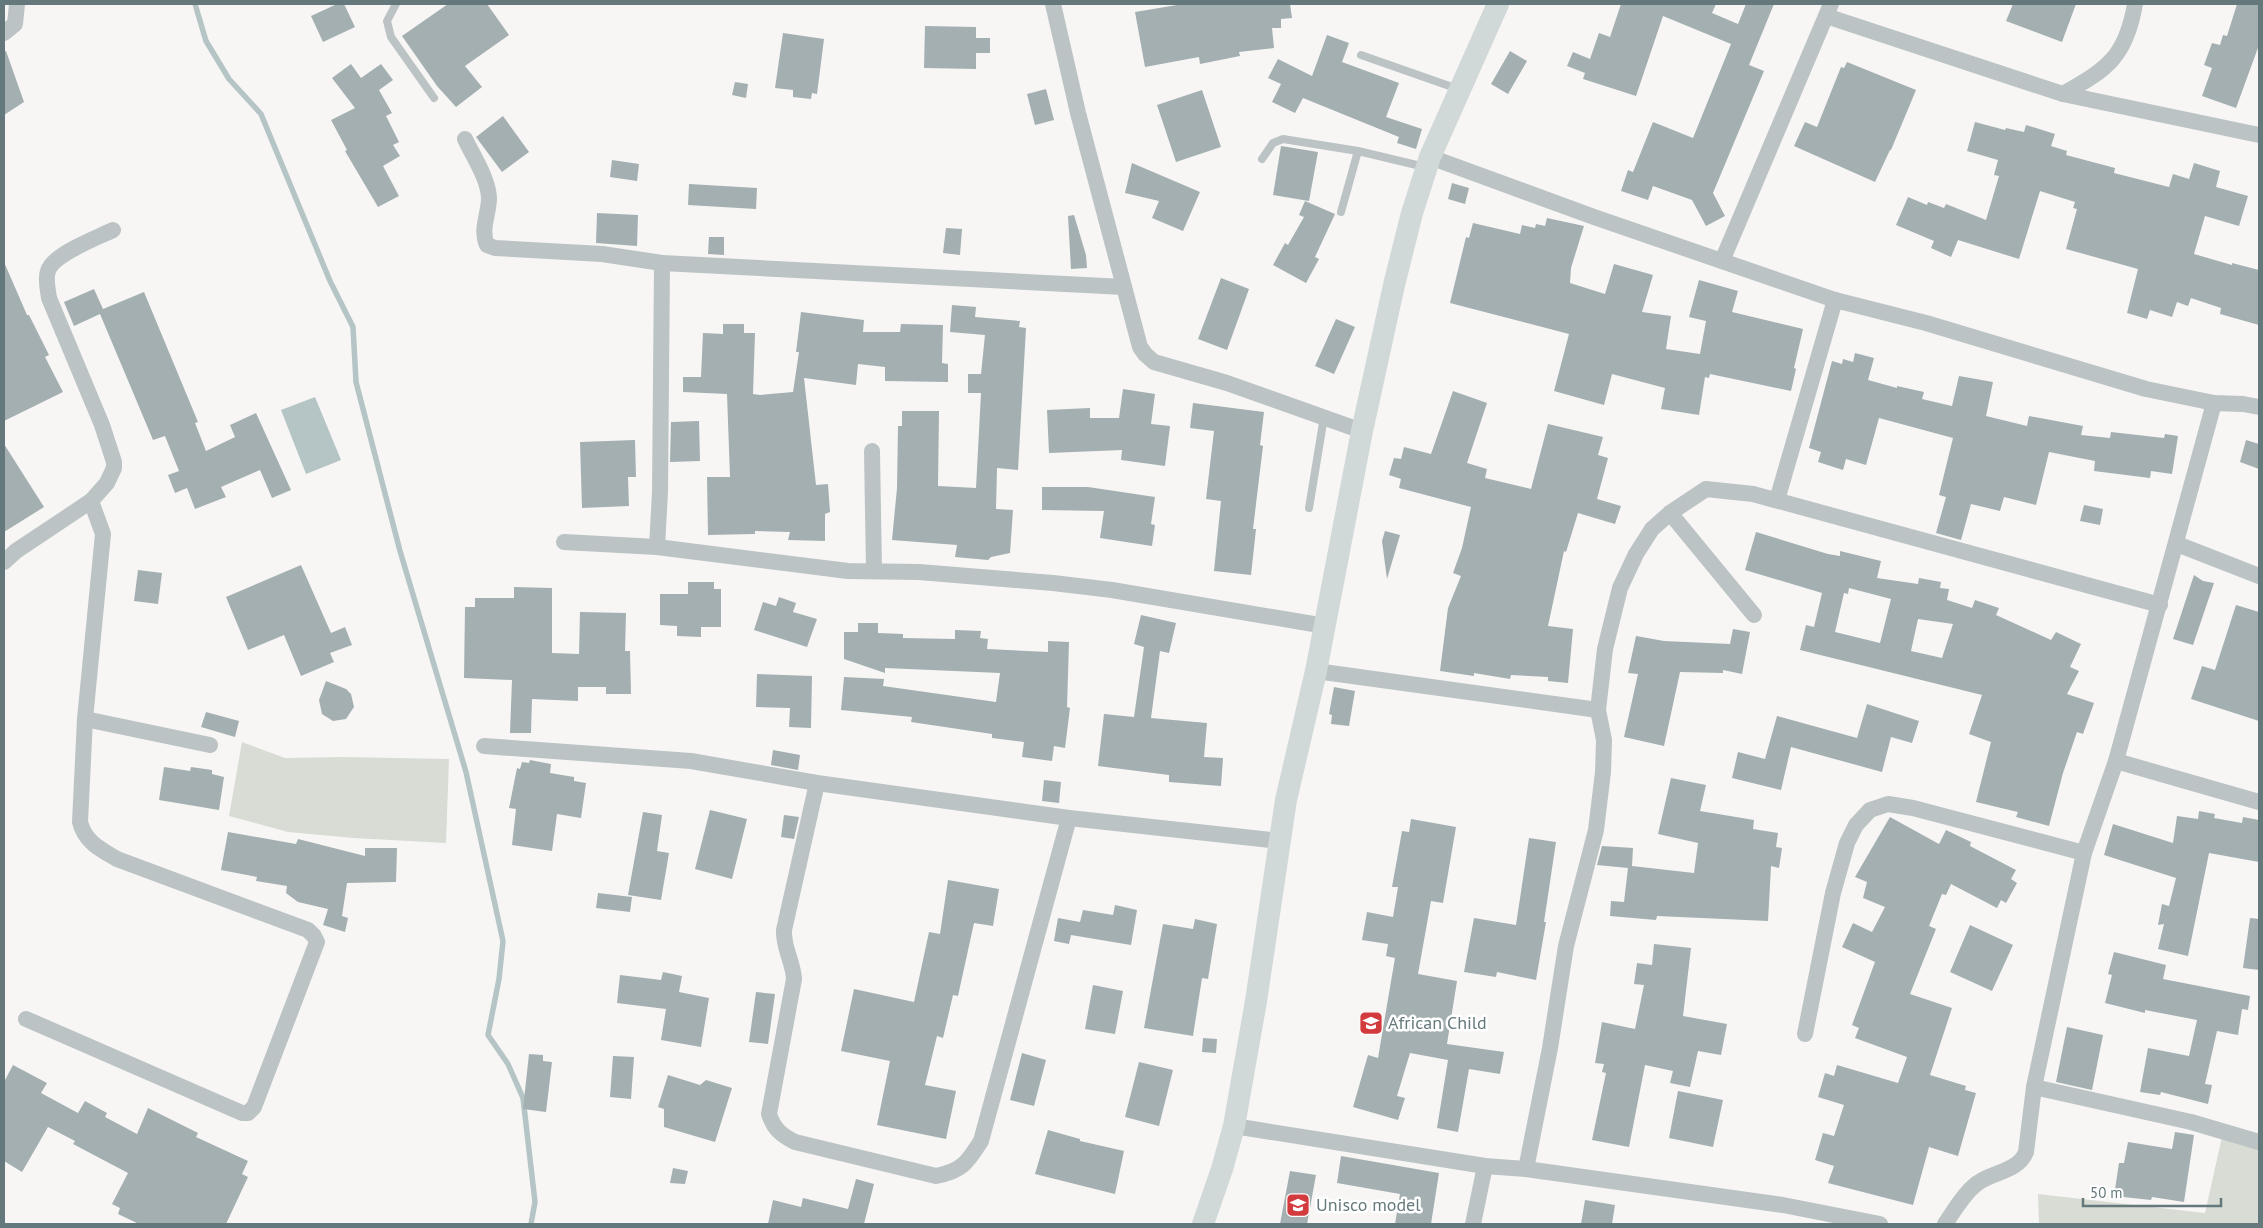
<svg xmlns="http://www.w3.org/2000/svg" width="2263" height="1228" font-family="'PT Sans',sans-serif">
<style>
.green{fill:#d8dcd4}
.water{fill:#b5c4c5}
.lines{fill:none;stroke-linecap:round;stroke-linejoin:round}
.stream{stroke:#b5c4c5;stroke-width:5.5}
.building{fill:#a4afb1;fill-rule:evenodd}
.lane{stroke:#bcc3c4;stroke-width:8}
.street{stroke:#bcc3c4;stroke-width:16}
.secondary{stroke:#d1d8d8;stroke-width:22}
.labels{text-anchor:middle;stroke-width:5;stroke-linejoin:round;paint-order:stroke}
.poi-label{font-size:18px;fill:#65797c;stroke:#fff;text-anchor:start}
</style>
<rect width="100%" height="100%" fill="#f7f6f5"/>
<g class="green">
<polygon points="242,742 285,758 343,757 449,759 446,843 353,838 288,832 229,816"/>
<polygon points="2222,1137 2259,1147 2259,1224 2039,1224 2038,1194 2205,1213"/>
</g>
<polygon class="water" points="315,397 341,460 306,474 281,410"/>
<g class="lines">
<polyline class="stream" points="195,4 206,41 229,79 261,114 330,281 353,327 356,382 400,551 466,772 503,941 499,979 488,1035 508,1064 523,1098 535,1202 531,1224"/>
</g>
<g class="building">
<polygon points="337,4 344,4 355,27 323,42 311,16"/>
<polygon points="448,4 487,4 509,35 465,66 482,87 456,107 437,86 402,36"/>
<polygon points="1183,4 1290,4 1292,18 1281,19 1281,28 1272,28 1274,48 1239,52 1240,56 1200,64 1199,57 1145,67 1135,12"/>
<polygon points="1621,4 1716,4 1712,13 1738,24 1746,4 1774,4 1749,65 1764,71 1713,193 1725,216 1706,226 1692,200 1653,186 1648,200 1621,191 1628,170 1633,172 1653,122 1693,138 1731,44 1663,16 1636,96 1583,79 1585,73 1567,66 1573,52 1590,59 1599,33 1610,37"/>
<polygon points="2013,4 2076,4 2062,42 2006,21"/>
<polygon points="2237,4 2259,4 2259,45 2236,108 2202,96 2212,68 2204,65 2212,43 2220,45 2223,35 2227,36"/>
<polygon points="925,26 976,27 976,38 990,38 990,53 976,53 976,69 924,68"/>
<polygon points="783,33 824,39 817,94 812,93 811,99 793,97 793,90 775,88"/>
<polygon points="1327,35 1349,43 1342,62 1399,83 1386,117 1422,129 1416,149 1397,143 1399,137 1303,98 1295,113 1272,102 1281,84 1268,78 1278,59 1312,76"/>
<polygon points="4,51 6,51 24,102 4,115"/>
<polygon points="1510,51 1527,61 1508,94 1491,84"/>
<polygon points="1847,62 1916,90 1891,150 1890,150 1875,182 1794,146 1805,122 1817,127 1841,67 1844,68"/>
<polygon points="351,64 361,78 381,64 393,80 379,90 392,113 386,116 399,142 393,145 400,156 383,166 399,196 378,207 345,151 347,150 331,120 355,108 332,78"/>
<polygon points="735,82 748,84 746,98 732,95"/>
<polygon points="1046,89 1054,120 1035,125 1027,94"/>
<polygon points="1202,90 1221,147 1176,162 1157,105"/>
<polygon points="503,116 529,152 502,172 476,137"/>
<polygon points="1975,122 2005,130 2006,128 2024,132 2026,125 2055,134 2051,146 2067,151 2066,155 2115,168 2114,173 2169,187 2173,174 2189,179 2194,163 2220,171 2216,187 2248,196 2239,226 2205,216 2194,254 2232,265 2232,263 2259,270 2259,325 2220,314 2221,308 2191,298 2188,306 2177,302 2172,317 2150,310 2147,319 2127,313 2138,269 2066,249 2077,209 2073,208 2075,202 2040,191 2019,259 1958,240 1951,257 1931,248 1934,241 1896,225 1908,197 1927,205 1928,202 1944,208 1946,204 1986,220 1999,176 1994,175 1998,160 1967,151"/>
<polygon points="1281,146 1318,152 1309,201 1273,195"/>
<polygon points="612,160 639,164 637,181 610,177"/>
<polygon points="1132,163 1200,192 1183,231 1152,218 1159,201 1125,193"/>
<polygon points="1452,183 1469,188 1465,204 1448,199"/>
<polygon points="689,184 757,188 756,209 688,205"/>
<polygon points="1305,201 1335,214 1315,257 1319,259 1306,283 1273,265 1285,243 1288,245 1304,217 1299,215"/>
<polygon points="597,213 638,215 637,246 596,243"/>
<polygon points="1074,215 1086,255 1087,268 1071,269 1068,216"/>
<polygon points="1547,218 1584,226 1571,268 1570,283 1605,294 1614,264 1653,275 1642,312 1671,316 1666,349 1700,354 1706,321 1689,317 1699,280 1738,291 1732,312 1803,329 1794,368 1796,369 1791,391 1710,374 1709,378 1705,377 1699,415 1661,409 1665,388 1612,374 1604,405 1554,391 1569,334 1450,303 1466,237 1469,238 1473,223 1520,234 1522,225 1535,228 1536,224 1545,226"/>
<polygon points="946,228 962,229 960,255 943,253"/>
<polygon points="709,237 724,237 724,255 708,254"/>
<polygon points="4,262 27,315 29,315 49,355 45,357 63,392 4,421"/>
<polygon points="1221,278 1249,289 1227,350 1198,339"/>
<polygon points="94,289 103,309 144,292 198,422 195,423 206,451 235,437 230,425 256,413 291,490 272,498 260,470 221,487 226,497 195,509 187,488 175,493 168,475 179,471 165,436 153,440 100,314 74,326 64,302"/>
<polygon points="952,305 976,307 975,317 1020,321 1019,327 1026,328 1018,470 997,468 996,509 1013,510 1010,553 991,557 988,560 955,557 957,545 892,540 897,488 898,426 902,426 902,411 939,411 938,486 976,488 981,393 968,393 968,374 981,374 985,335 950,332"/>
<polygon points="801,312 864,320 863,332 900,332 901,324 943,325 942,363 948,364 948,382 885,381 885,367 858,364 856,385 804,378 816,485 828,484 830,512 825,514 825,541 788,540 790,532 755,531 755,534 708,535 707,477 730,477 727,394 683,392 683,377 701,377 703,333 723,334 723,324 744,324 744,333 755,333 753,394 760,395 793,392 799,352 796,352"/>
<polygon points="1336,319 1355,327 1334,374 1315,366"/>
<polygon points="1855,353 1874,358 1868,380 1897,388 1897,386 1924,392 1922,399 1952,406 1959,376 1993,382 1986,416 2027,426 2029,416 2083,426 2081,435 2110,438 2111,432 2164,438 2165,434 2178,436 2172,474 2151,471 2150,478 2094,471 2095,461 2049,452 2036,505 2004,497 2000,511 1971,504 1961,540 1936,533 1946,497 1939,495 1953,438 1879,418 1866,465 1846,459 1843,470 1818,462 1821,452 1809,448 1832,361 1842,364 1843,359 1853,362"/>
<polygon points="1123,389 1155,394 1151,424 1170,426 1165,466 1121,460 1122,450 1049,453 1047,410 1090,408 1090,418 1119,418"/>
<polygon points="1453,391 1487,403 1467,463 1487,469 1485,478 1531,489 1548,424 1603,437 1598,455 1608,458 1597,499 1621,506 1615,524 1578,513 1566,552 1564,551 1548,626 1573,629 1568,683 1548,681 1548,677 1511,675 1510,679 1474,673 1474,676 1440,671 1448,608 1461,576 1453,573 1462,548 1471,507 1399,488 1401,479 1389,475 1394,458 1401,459 1404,447 1431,454"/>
<polygon points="1193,403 1264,412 1260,445 1263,446 1253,529 1256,529 1251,575 1214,571 1221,501 1206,499 1214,431 1190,428"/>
<polygon points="699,421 700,461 670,462 671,422"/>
<polygon points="635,440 636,477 628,477 629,506 582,508 580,442"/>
<polygon points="2246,440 2259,444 2259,469 2240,462"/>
<polygon points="4,444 44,507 4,532"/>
<polygon points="1042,487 1088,487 1155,497 1151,524 1155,525 1152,546 1100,538 1104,511 1042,510"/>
<polygon points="2084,505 2103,509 2100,525 2080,521"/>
<polygon points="1385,531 1400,535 1387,579 1382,541"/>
<path d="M1756 532 1828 554 1840 556V551L1881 561 1877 578 1918 584 1919 578 1941 582 1940 588 1949 589 1947 600 1972 608 1975 600 1999 608 1996 615 2051 640 2056 632 2081 644 2070 667 2079 671 2067 694 2094 703 2083 734 2077 732 2063 773 2049 826 2016 817 2018 812 1976 802 1991 742 1969 734 1982 695 1800 650 1806 625 1814 627 1822 593 1745 570ZM1849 588 1891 599 1880 643 1835 632 1844 593 1848 594ZM1918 619 1953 624 1942 658 1911 651Z"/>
<polygon points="301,565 331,633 345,627 352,645 330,653 334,662 301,676 284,635 248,650 226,597"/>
<polygon points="138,570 162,573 158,604 134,601"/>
<polygon points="2194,575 2203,581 2214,583 2193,645 2173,639"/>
<polygon points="688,582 714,582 714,589 721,589 721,627 701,627 701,637 677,636 677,626 660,625 660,594 688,594"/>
<polygon points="514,587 552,588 552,653 579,654 580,612 626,613 625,651 630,651 631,694 606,694 606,687 578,687 578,701 532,699 531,733 510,733 512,680 464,678 465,607 475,607 475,598 514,598"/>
<polygon points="779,597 796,603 793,612 817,619 807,647 754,630 763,602 776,606"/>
<polygon points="2236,605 2259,612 2259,721 2191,699 2202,666 2215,670"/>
<polygon points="1141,615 1176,623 1169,653 1160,651 1151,718 1207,723 1204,757 1223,758 1221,786 1169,782 1169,775 1098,766 1104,714 1134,717 1144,647 1134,644"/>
<polygon points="858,623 878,623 878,633 903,634 903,638 955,639 955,630 981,631 980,638 988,639 987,649 1048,652 1048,641 1069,642 1067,707 1070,708 1065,748 1054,746 1052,761 1022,757 1024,742 992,738 992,734 911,722 912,717 841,710 844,677 884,679 883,686 996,702 1000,673 885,668 885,673 844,659 844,632 858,632"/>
<polygon points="1733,629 1750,632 1742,674 1723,670 1723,673 1680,672 1664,746 1624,737 1638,674 1628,673 1636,636 1664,641 1730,644"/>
<polygon points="757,674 812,676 811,728 789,727 790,708 756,707"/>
<polygon points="326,681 346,689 351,694 354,707 346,719 333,721 322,714 319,700"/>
<polygon points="1334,687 1355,691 1349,726 1331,724 1332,715 1329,714"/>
<polygon points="1867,704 1919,721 1912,743 1891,737 1882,772 1791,747 1781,790 1732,778 1738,752 1765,759 1777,716 1857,738"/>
<polygon points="206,712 239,721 235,737 201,727"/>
<polygon points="773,750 800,755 798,770 771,765"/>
<polygon points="530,760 551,764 550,773 574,777 574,781 586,783 581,818 557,814 552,851 512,845 516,809 509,808 517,768 520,769 522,762 529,763"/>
<polygon points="164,767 190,771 191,767 212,770 212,774 224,777 219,810 159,800"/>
<polygon points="1671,778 1706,785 1700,811 1754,820 1753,829 1778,833 1776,847 1782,848 1779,868 1771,866 1768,921 1657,916 1656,920 1610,916 1611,901 1624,902 1628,868 1597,865 1602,846 1633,848 1632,866 1694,873 1698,843 1658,834"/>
<polygon points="1044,780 1061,782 1059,803 1042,801"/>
<polygon points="710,810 747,819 732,879 695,869"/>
<polygon points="2199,811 2215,814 2214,818 2242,823 2243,817 2259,820 2259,862 2209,853 2188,956 2158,949 2164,924 2158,925 2162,904 2169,906 2176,878 2104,855 2113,824 2173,843 2177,816 2198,819"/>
<polygon points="643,812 662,815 657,851 669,853 661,900 628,895"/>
<polygon points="784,815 799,817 794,839 781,837"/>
<polygon points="1890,817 1939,844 1946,830 1971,842 1970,846 2016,870 2011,879 2017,883 2006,903 2001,900 1997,908 1951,884 1946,895 1942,894 1929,926 1936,929 1910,994 1952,1008 1930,1075 1966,1086 1965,1090 1976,1093 1958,1156 1929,1147 1913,1205 1828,1183 1834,1166 1815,1160 1823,1133 1834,1136 1844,1105 1818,1097 1825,1073 1834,1076 1837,1065 1898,1083 1907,1057 1855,1038 1859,1028 1852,1025 1875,962 1842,947 1853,923 1872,932 1885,907 1863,898 1867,882 1855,877"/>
<polygon points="1411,819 1456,827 1443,903 1431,901 1418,974 1457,981 1447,1044 1504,1052 1500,1074 1469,1069 1458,1132 1437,1128 1448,1060 1410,1053 1397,1096 1405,1098 1398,1120 1353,1107 1368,1055 1378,1058 1395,958 1386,956 1388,944 1362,940 1367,912 1393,917 1398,887 1392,887 1402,831 1409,832"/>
<polygon points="228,832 296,844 298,839 365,856 365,848 397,848 396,882 347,883 342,916 348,918 345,932 323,925 328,909 298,902 286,893 287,886 256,881 257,877 221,870"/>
<polygon points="1529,838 1556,842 1544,922 1546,922 1536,980 1497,972 1496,977 1464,972 1474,918 1516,925"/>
<polygon points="948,880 999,889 993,926 974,923 958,996 953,995 943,1038 937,1036 925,1085 956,1091 946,1139 877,1125 890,1061 841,1051 854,989 914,1002 929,932 940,934"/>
<polygon points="598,893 632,897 630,912 596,908"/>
<polygon points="1115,905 1137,910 1131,945 1071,935 1069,944 1054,941 1058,918 1080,922 1083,910 1113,915"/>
<polygon points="2250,918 2259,919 2259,970 2243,968"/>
<polygon points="1195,919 1217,924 1208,979 1202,978 1193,1036 1144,1028 1163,924 1193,929"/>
<polygon points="1970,925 2013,945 1992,991 1950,972"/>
<polygon points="1654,944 1691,948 1683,1016 1727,1024 1721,1055 1698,1051 1690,1087 1670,1083 1673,1071 1645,1065 1629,1147 1592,1140 1606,1073 1602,1072 1604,1064 1595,1063 1602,1022 1635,1029 1644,985 1634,984 1637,963 1652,965"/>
<polygon points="2114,952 2166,965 2163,979 2250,996 2248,1010 2242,1009 2238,1035 2217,1031 2205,1084 2212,1085 2208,1104 2161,1092 2160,1095 2140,1092 2148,1048 2189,1056 2197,1020 2145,1010 2145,1013 2105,1003 2112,975 2108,974"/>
<polygon points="663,972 682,976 679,992 709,998 701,1047 661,1040 666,1009 617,1003 620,975 661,980"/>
<polygon points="1093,985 1123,991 1115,1034 1085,1029"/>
<polygon points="756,992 775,994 768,1044 749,1042"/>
<polygon points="2067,1027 2103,1035 2092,1090 2056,1082"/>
<polygon points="1203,1038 1217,1039 1216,1053 1202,1052"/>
<polygon points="1022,1053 1046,1060 1034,1106 1010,1100"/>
<polygon points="529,1054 543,1055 543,1061 552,1062 546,1112 523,1109"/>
<polygon points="613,1056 634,1057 631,1099 610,1097"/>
<polygon points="1139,1062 1173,1070 1159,1126 1125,1117"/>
<polygon points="13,1065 47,1083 41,1093 78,1113 85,1101 107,1113 105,1117 137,1134 148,1108 198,1133 196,1137 248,1161 242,1174 248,1177 226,1224 139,1224 118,1214 120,1208 112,1204 128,1173 73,1144 75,1141 48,1127 22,1172 4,1161 4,1082"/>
<polygon points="668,1075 700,1085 706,1080 732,1088 715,1142 664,1127 664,1109 658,1107"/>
<polygon points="1678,1091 1723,1100 1713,1147 1669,1138"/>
<polygon points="1048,1130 1080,1139 1080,1141 1124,1151 1115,1194 1035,1174"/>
<polygon points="2175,1132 2194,1135 2184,1202 2152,1197 2151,1200 2114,1196 2119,1163 2124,1163 2128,1142 2172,1149"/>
<polygon points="1341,1156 1439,1173 1431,1224 1395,1224 1400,1194 1337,1183"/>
<polygon points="673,1168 688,1171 685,1184 670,1183"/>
<polygon points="1290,1171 1316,1175 1307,1224 1280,1224"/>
<polygon points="856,1179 874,1184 864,1224 768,1224 773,1200 801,1207 803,1198 848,1209"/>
<polygon points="1585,1200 1615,1205 1612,1224 1581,1224"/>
</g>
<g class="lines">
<g class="lane">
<polyline points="396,4 387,21 391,37 434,98"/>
<polyline points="1361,55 1458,89"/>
<polyline points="1262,159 1273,143 1283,139 1358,151 1425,167"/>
<polyline points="1341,212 1358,151"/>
<polyline points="1309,508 1324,417"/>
</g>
<g class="street">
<polyline points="1053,4 1078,113 1140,347 1145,354 1154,362 1227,383 1362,431"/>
<polyline points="1826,16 2063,94 2259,135"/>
<polyline points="4,33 15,24 17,4"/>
<path d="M2063 94C2108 69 2126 56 2135 4"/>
<path d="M465 139C473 156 488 178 489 198 489 214 480 229 487 245L495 248 602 254 662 263 1124 287"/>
<polyline points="1430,157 1594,217 1835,300 1926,323 2146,389 2214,403 2243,404 2259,407"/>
<polyline points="1722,261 1831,4"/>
<polyline points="872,451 874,571"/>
<polyline points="1777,500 1835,300"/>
<polyline points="91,501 103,534 85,719 210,745"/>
<polyline points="1670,513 1754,615"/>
<polyline points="564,542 657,547 848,571 919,572 1053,583 1112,590 1325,626"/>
<polyline points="2177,544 2259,576"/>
<polyline points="657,547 660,492 662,263"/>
<path d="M4 562 16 551 91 501 107 483 114 468V462L102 425 49 298C48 290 45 279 48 271 53 254 97 238 113 230"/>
<polyline points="1316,671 1598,710"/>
<polyline points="484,746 691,761 817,783 1069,818 1280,841"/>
<polyline points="2116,761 2259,802"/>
<path d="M817 783 784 930C783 948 793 961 794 979L769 1114C774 1129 781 1135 795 1142L936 1176C962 1171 967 1163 981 1141L1069 818"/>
<path d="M26 1019 242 1113H248L254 1107 317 942 314 936 308 930 117 859C100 849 85 842 80 822L85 719"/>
<polyline points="1805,1034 1833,893 1847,843 1856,825 1870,810 1888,804 1913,808 2084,853"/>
<polyline points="2034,1087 2191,1122 2259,1142"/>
<polyline points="1234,1126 1485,1166 1526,1169 1783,1205 1880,1224"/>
<polyline points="1526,1169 1550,1048 1566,946 1596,830 1603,772 1604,740 1598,710 1605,649 1620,588 1636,554 1652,529 1670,513 1706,489 1753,494 2160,605"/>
<polyline points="1473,1224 1485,1166"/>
<path d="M1945 1224C1954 1211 1962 1196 1974 1186 1988 1172 2018 1173 2026 1152L2034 1087 2084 853 2116 761 2214 403"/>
</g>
<polyline class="secondary" points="1203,1224 1222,1169 1234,1126 1256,1001 1286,800 1316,671 1362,431 1394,285 1412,213 1430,157 1498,4"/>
</g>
<defs>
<g id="school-square" transform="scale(1.25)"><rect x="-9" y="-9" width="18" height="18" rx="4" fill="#d23a3d" stroke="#fff"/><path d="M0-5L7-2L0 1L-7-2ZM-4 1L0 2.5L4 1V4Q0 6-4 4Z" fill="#fff"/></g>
</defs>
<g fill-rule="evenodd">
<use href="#school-square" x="1371" y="1023"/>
<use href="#school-square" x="1298" y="1205"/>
</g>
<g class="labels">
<g class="poi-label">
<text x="1388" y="1029">African Child</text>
<text x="1316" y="1211">Unisco model</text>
</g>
</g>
<rect width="2263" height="1228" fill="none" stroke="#65797c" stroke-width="10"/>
<path d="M2083 1198v8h138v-8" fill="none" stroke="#65797c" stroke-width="2.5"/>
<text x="2090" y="1198" font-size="15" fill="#65797c" stroke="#ffffff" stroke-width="4" paint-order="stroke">50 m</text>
</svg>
